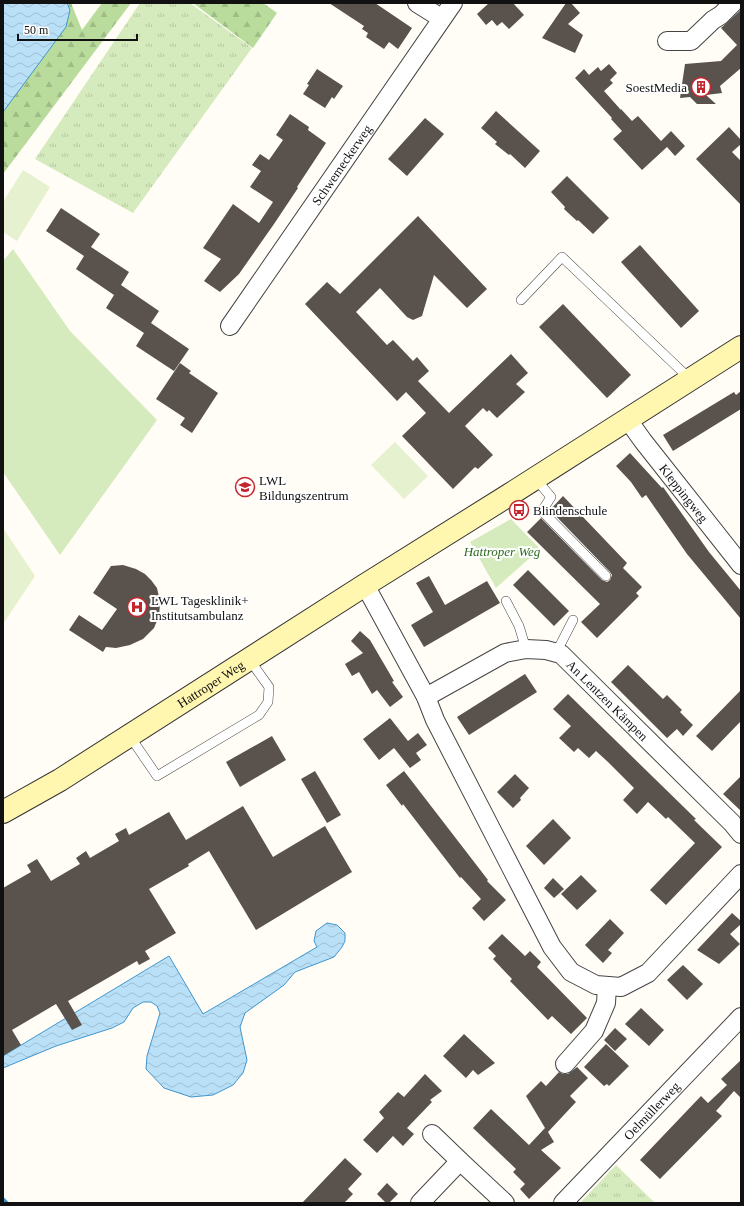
<svg xmlns="http://www.w3.org/2000/svg" width="744" height="1206" font-family="Georgia,serif">
<style>
.grass{fill:url(#grass-tufts)}
.forest{fill:url(#forest-firs)}
.park{fill:#d5ebbd}
.pitch{fill:#e6f2cf}
.water{fill:url(#water-waves);stroke:#3f96cf}
.lines{fill:none;stroke-linecap:round;stroke-linejoin:round}
.stream{stroke:#3f96cf;stroke-width:5}
.building{fill:#5a524d}
.service-casing{stroke:#444;stroke-width:10}
.minor-casing{stroke:#444;stroke-width:20}
.secondary-casing{stroke:#333;stroke-width:24}
.service{stroke:#fff;stroke-width:9}
.minor{stroke:#fff;stroke-width:18}
.secondary{stroke:#fff6b0;stroke-width:22}
.labels{text-anchor:middle;stroke-width:4;stroke-linejoin:round;paint-order:stroke}
.poi-label{font-size:13px;fill:#111;stroke:#fff;text-anchor:start}
.street-label{font-size:13px;fill:#111;stroke:#fff}
.park-label{font-size:13px;font-style:italic;fill:#2f6b1f;stroke:#fff}
</style>
<defs>
<pattern id="grass-tufts" width="24" height="20" patternUnits="userSpaceOnUse"><rect width="24" height="20" fill="#d5ebbd"/><path d="M3 7l-1-3M5 7V3M7 7l1-3M15 17l-1-3M17 17v-4M19 17l1-3" fill="none" stroke="#b6c8a1"/></pattern>
<pattern id="forest-firs" width="22" height="20" patternUnits="userSpaceOnUse"><rect width="22" height="20" fill="#b9dc9c"/><path d="M5 1l3.5 6h-7zM16 11l3.5 6h-7z" fill="#9ebc85"/></pattern>
<pattern id="water-waves" width="16" height="10" patternUnits="userSpaceOnUse"><rect width="16" height="10" fill="#b9e0f7"/><path d="M0 5q4-4 8 0t8 0" fill="none" stroke="#9ebfd3"/></pattern>
</defs>
<rect width="100%" height="100%" fill="#fffdf5"/>
<g class="grass">
<polygon points="140,3 190,3 252,48 133,213 35,159"/>
<polygon points="616,1165 655,1203 580,1203"/>
</g>
<g class="forest">
<polygon points="67,3 71,3 82,30 102,3 131,3 3,174 3,112 70,10"/>
<polygon points="193,3 263,3 277,13 253,48"/>
</g>
<g class="park">
<polygon points="13,249 70,331 157,420 60,555 3,472 3,261"/>
<polygon points="511,519 540,549 496,588 470,542"/>
</g>
<g class="pitch">
<polygon points="23,170 50,187 17,241 3,232 3,202"/>
<polygon points="395,442 428,476 404,499 371,465"/>
<polygon points="3,528 35,576 3,624"/>
</g>
<g class="water">
<polygon points="3,3 67,3 70,10 66,27 3,112"/>
<polygon points="327,923 337,925 345,933 345,941 342,947 334,957 295,972 284,985 245,1013 240,1027 247,1060 243,1073 233,1085 213,1095 191,1097 164,1088 146,1069 147,1056 160,1013 157,1006 151,1002 143,1002 133,1008 124,1022 112,1028 56,1046 3,1068 3,1056 169,956 203,1014 317,947 314,941 316,931"/>
</g>
<g class="lines">
<polyline class="stream" points="3,1200 6,1203"/>
</g>
<g class="building">
<polygon points="329,3 375,3 412,28 398,49 389,42 384,49 366,37 368,33 362,29 364,26"/>
<polygon points="489,3 513,3 524,15 509,29 502,22 497,26 492,20 486,25 477,14"/>
<polygon points="566,3 571,3 580,13 568,24 583,35 575,53 542,38"/>
<polygon points="741,10 741,68 720,86 722,93 706,95 716,104 697,104 690,97 680,98 685,64 721,61 737,45 721,28"/>
<polygon points="609,64 617,73 610,80 613,83 604,91 621,110 621,109 632,121 638,116 661,141 671,131 685,146 675,156 667,147 642,170 613,139 622,131 611,119 612,118 575,78 584,69 589,75 598,67 601,71"/>
<polygon points="317,69 343,86 334,99 332,97 325,108 303,94 309,85 307,84"/>
<polygon points="496,111 540,151 525,168 510,154 509,155 495,144 497,142 481,128"/>
<polygon points="290,114 309,127 308,130 326,143 297,187 298,188 274,224 239,274 220,292 204,281 221,259 203,248 233,204 259,223 273,202 250,187 261,171 252,165 260,154 269,160 283,140 276,135"/>
<polygon points="425,118 444,134 407,176 388,159"/>
<polygon points="729,127 741,140 741,144 732,152 741,161 741,205 696,159"/>
<polygon points="567,176 609,218 593,234 578,220 577,221 564,209 565,207 551,192"/>
<polygon points="61,208 100,234 91,247 129,272 121,285 159,311 151,323 189,349 174,371 136,346 144,333 106,308 114,295 76,269 84,256 46,231"/>
<polygon points="418,216 487,289 467,308 434,275 422,316 413,320 407,317 380,288 356,312 387,345 393,340 413,361 417,357 429,371 418,381 449,413 511,354 528,373 516,384 525,392 497,418 489,410 487,412 483,408 465,426 493,455 478,469 475,467 453,489 402,436 426,413 406,392 397,401 305,304 327,282 340,294"/>
<polygon points="640,245 699,311 681,328 621,262"/>
<polygon points="563,304 631,375 607,398 539,327"/>
<polygon points="180,363 191,371 189,373 218,393 192,433 180,425 185,418 156,399"/>
<polygon points="741,391 741,409 673,451 663,435 734,392 736,395"/>
<polygon points="630,453 662,488 663,487 709,552 741,591 741,619 687,554 646,495 642,498 631,482 616,466"/>
<polygon points="563,496 627,563 623,568 642,587 636,593 639,596 597,638 581,622 600,604 527,532 541,518 602,580 607,582 610,580 612,575 610,572 550,510"/>
<polygon points="123,565 136,569 145,574 151,580 157,588 159,597 160,604 159,616 154,628 143,639 130,645 116,648 106,647 103,652 69,630 79,615 102,630 117,609 93,593 111,566"/>
<polygon points="528,570 569,611 554,626 513,585"/>
<polygon points="429,576 445,605 487,581 500,603 424,647 411,625 433,612 416,583"/>
<polygon points="360,631 370,640 394,681 392,682 403,697 390,707 377,690 372,694 359,672 352,676 345,664 363,653 351,641"/>
<polygon points="628,665 663,699 667,695 682,710 680,712 693,725 683,736 677,729 667,738 611,682"/>
<polygon points="525,674 537,692 469,735 457,717"/>
<polygon points="741,690 741,721 712,751 696,736"/>
<polygon points="568,694 696,819 694,820 722,847 666,905 650,890 695,843 668,817 666,819 648,802 637,814 623,800 634,788 608,762 596,751 589,758 578,748 574,752 559,738 571,726 553,709"/>
<polygon points="390,718 408,741 418,733 427,745 416,753 421,760 410,768 394,748 379,760 363,739"/>
<polygon points="272,736 286,760 240,787 226,762"/>
<polygon points="315,771 341,815 327,823 301,779"/>
<polygon points="404,771 488,880 487,881 506,900 484,921 472,908 481,899 461,877 460,878 403,804 402,806 386,785"/>
<polygon points="515,774 529,788 520,798 521,800 513,808 497,792"/>
<polygon points="741,776 741,811 723,794"/>
<polygon points="243,806 273,857 325,826 352,872 256,930 209,851 188,864 189,866 149,889 176,933 145,951 150,959 139,965 137,961 68,1001 82,1025 72,1030 56,1004 12,1030 21,1045 3,1056 3,888 31,872 27,865 37,859 51,881 80,864 76,858 86,851 90,858 119,841 115,834 126,828 129,835 169,812 186,840"/>
<polygon points="553,819 571,838 544,865 526,846"/>
<polygon points="581,875 597,891 577,910 561,894"/>
<polygon points="553,878 564,889 554,898 544,888"/>
<polygon points="732,913 741,921 741,924 730,934 740,944 719,964 697,950"/>
<polygon points="610,919 624,933 608,950 612,953 603,963 585,945"/>
<polygon points="502,934 525,956 530,951 541,962 537,967 587,1018 571,1034 552,1016 548,1020 510,981 512,979 493,959 496,956 488,948"/>
<polygon points="683,965 703,984 687,1000 667,980"/>
<polygon points="641,1008 664,1030 649,1046 625,1024"/>
<polygon points="615,1028 627,1039 615,1051 604,1040"/>
<polygon points="464,1034 495,1063 478,1075 473,1070 466,1078 443,1056"/>
<polygon points="606,1044 629,1066 609,1086 607,1084 604,1086 584,1067"/>
<polygon points="741,1060 741,1098 734,1091 716,1111 722,1116 660,1179 640,1160 701,1096 708,1103 727,1085 721,1079"/>
<polygon points="577,1067 588,1078 570,1096 576,1102 548,1132 554,1142 541,1150 561,1168 529,1199 520,1189 525,1184 513,1172 516,1169 473,1128 491,1109 529,1145 545,1128 526,1096 541,1081 546,1086 559,1072 563,1074 568,1074"/>
<polygon points="425,1074 442,1091 430,1100 432,1102 407,1128 414,1134 403,1146 393,1136 377,1153 363,1140 384,1118 379,1112 398,1092 404,1097"/>
<polygon points="345,1158 362,1174 348,1189 353,1194 344,1203 302,1203"/>
<polygon points="387,1183 398,1194 389,1203 386,1203 377,1194"/>
</g>
<g class="lines">
<g class="service-casing">
<g id="service">
<polyline points="521,300 562,257 691,380"/>
<polyline points="535,478 551,497 542,511 606,576"/>
<polyline points="506,601 519,626 526,649"/>
<polyline points="556,653 573,620"/>
<polyline points="129,735 157,776 259,715 268,702 269,687 249,659"/>
</g>
</g>
<g class="minor-casing">
<g id="minor">
<polyline points="417,3 441,18"/>
<polyline points="667,41 691,41 713,20 721,15 733,3"/>
<path id="s1" d="M230 326 453 3"/>
<path id="s2" d="M628 420 643 441 741 565"/>
<polyline points="365,585 426,697 435,720 552,947 571,972 596,985 621,987 648,973 741,874"/>
<path id="s3" d="M426 697 505 653 526 649 546 650 561 654 732 823 741 834"/>
<polyline points="565,1064 594,1031 606,1003 607,986"/>
<polyline points="432,1134 460,1161"/>
<polyline points="420,1203 460,1161 505,1203"/>
<path id="s4" d="M563 1203 741 1017"/>
</g>
</g>
<g class="secondary-casing">
<g id="secondary">
<path id="s5" d="M3 812 60 780 365 585 509 495 741 347"/>
</g>
</g>
<use href="#service" class="service"/>
<use href="#minor" class="minor"/>
<use href="#secondary" class="secondary"/>
</g>
<defs>
<g id="building-ring" transform="scale(1)"><circle r="9.5" fill="#fff" stroke="#c4262e" stroke-width="1.5"/><path d="M-4-6H4V6H1V3H-1V6H-4ZM-2.5-4.3h1.7v1.8h-1.7ZM.8-4.3h1.7v1.8H.8ZM-2.5-1h1.7V.8h-1.7ZM.8-1h1.7V.8H.8Z" fill="#c4262e"/></g>
<g id="school-ring" transform="scale(1)"><circle r="9.5" fill="#fff" stroke="#c4262e" stroke-width="1.5"/><path d="M0-5L7-2L0 1L-7-2ZM-4 1L0 2.5L4 1V4Q0 6-4 4Z" fill="#c4262e"/></g>
<g id="bus-ring" transform="scale(1)"><circle r="9.5" fill="#fff" stroke="#c4262e" stroke-width="1.5"/><path d="M-5-6H5V4H4V6H2V4H-2V6H-4V4H-5ZM-3.5-4V0h7V-4ZM-3.5 1.2v1.5H-2V1.2ZM2 1.2v1.5H3.5V1.2Z" fill="#c4262e"/></g>
<g id="hospital-ring" transform="scale(1)"><circle r="9.5" fill="#fff" stroke="#c4262e" stroke-width="1.5"/><path d="M-5-5h3v3.5h4V-5h3V5h-3V1.5h-4V5h-3Z" fill="#c4262e"/></g>
</defs>
<g fill-rule="evenodd">
<use href="#building-ring" x="701" y="87"/>
<use href="#school-ring" x="245" y="487"/>
<use href="#bus-ring" x="519" y="510"/>
<use href="#hospital-ring" x="137" y="607"/>
</g>
<g class="labels">
<g class="poi-label">
<text x="687" y="92" text-anchor="end">SoestMedia</text>
<text x="259" y="485">LWL<tspan x="259" dy="15">Bildungszentrum</tspan></text>
<text x="533" y="515">Blindenschule</text>
<text x="151" y="605">LWL Tagesklinik+<tspan x="151" dy="15">Institutsambulanz</tspan></text>
</g>
<g class="street-label">
<text dy="5" stroke="none"><textPath href="#s1" startOffset="196">Schwemeckerweg</textPath></text>
<text dy="5" stroke="none"><textPath href="#s2" startOffset="92">Kleppingweg</textPath></text>
<text dy="5" stroke="none"><textPath href="#s5" startOffset="244">Hattroper Weg</textPath></text>
<text dy="5" stroke="none"><textPath href="#s3" startOffset="213">An Lentzen Kämpen</textPath></text>
<text dy="5" stroke="none"><textPath href="#s4" startOffset="128">Oelmüllerweg</textPath></text>
</g>
<g class="park-label">
<text x="502" y="556">Hattroper Weg</text>
</g>
</g>
<rect width="744" height="1206" fill="none" stroke="#111111" stroke-width="8"/>
<path d="M18 34v6h119v-6" fill="none" stroke="#111111" stroke-width="2"/>
<text x="24" y="34" font-size="12" fill="#111111" stroke="#ffffff" stroke-width="3" paint-order="stroke">50 m</text>
</svg>
